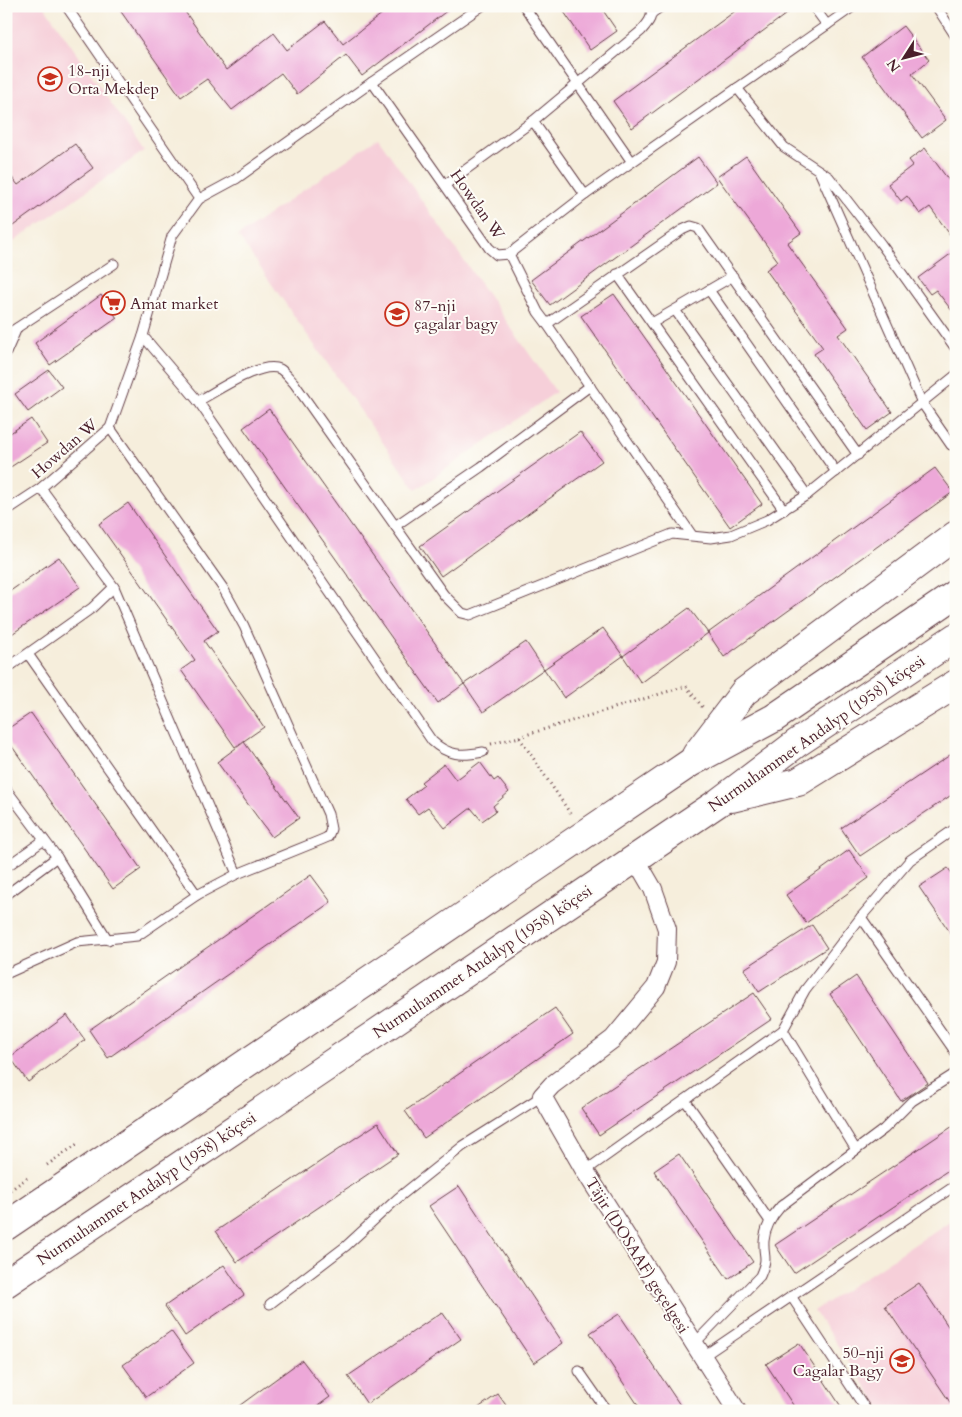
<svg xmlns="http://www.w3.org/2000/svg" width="962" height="1417" font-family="Cardo,serif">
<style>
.built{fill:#f6cfd9}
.building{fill:#eda8d8}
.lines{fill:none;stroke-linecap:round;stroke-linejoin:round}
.service-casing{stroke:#643e46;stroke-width:11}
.minor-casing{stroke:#643e46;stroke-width:20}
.primary-casing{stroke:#643e46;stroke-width:30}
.path{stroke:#643e46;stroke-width:3;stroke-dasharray:1 4;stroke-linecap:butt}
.service{stroke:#fff;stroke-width:9}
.minor{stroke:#fff;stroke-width:18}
.primary{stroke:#fff;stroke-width:28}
.labels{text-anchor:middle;stroke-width:4;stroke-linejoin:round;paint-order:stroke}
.poi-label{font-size:16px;fill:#4a1f2b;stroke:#fdfcf7;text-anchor:start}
.street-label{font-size:16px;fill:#4a1f2b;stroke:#fdfcf7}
</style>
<rect width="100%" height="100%" fill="#fdfcf7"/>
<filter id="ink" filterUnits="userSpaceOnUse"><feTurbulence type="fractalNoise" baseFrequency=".02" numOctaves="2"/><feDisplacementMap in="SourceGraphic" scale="10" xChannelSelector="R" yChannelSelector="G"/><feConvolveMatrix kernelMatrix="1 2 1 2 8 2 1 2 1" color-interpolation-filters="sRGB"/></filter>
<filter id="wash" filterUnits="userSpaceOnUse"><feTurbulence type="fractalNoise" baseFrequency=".0096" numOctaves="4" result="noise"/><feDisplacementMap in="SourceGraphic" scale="20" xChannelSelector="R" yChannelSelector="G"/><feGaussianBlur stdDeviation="1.12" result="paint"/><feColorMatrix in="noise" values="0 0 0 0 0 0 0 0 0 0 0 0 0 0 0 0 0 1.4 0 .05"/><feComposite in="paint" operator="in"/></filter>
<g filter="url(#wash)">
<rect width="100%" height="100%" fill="#f6eedc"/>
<g class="built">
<polygon points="6,6 44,6 144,151 6,247"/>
<polygon points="378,138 556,392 416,490 238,236"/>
<polygon points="956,1217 956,1411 883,1411 814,1311"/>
</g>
<g id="blocks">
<g class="building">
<polygon points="117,6 181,6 226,70 274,33 287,50 325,21 343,44 392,6 453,6 362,76 346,55 297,94 281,73 232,110 207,79 181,97"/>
<polygon points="560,6 600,6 617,31 590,50"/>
<polygon points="742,6 797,6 632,128 613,101"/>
<polygon points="903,26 929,60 912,74 946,120 922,138 862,57"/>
<polygon points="75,144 93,168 6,231 6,170 18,185"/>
<polygon points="925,148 950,182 956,178 956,243 930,207 920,214 907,196 901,201 888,184 913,165 909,160"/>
<polygon points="746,156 801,233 787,243 848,328 838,335 892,412 867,430 814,354 823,348 766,270 778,261 717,177"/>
<polygon points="698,157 717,183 550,305 531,280"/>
<polygon points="956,250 956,316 936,290 930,294 918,278"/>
<polygon points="614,294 762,504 730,527 581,316"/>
<polygon points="101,295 117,318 50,365 35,343"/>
<polygon points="49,370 62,387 28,412 15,394"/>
<polygon points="269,409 464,684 438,703 243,428"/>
<polygon points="31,419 47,443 6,470 6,436"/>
<polygon points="580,432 602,461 441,576 420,546"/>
<polygon points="935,468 953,492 724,657 708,633"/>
<polygon points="128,503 218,631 204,641 264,727 235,747 181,670 195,660 99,524"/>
<polygon points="59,557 80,587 6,638 6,594"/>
<polygon points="689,608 708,633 641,683 623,656"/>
<polygon points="603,628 623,656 564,698 544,669"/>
<polygon points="526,642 544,669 483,712 464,684"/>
<polygon points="31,713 141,869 113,889 6,738 6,730"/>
<polygon points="244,742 299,818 272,837 217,762"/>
<polygon points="956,751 956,792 860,856 841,828"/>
<polygon points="480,762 494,781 498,778 509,792 493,806 496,811 482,821 471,808 445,828 428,807 418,814 406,799 424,785 421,782 444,764 456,780"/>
<polygon points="849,850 869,878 806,923 786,895"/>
<polygon points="948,868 956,879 956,941 919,887"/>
<polygon points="311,875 331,902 108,1058 89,1030"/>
<polygon points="812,925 827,948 759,992 744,969"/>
<polygon points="856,976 928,1083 901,1101 830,994"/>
<polygon points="754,993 772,1019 599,1135 581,1108"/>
<polygon points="555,1008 573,1034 424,1138 405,1111"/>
<polygon points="67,1015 85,1040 28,1082 10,1057"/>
<polygon points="378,1123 398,1154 237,1262 216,1231"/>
<polygon points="956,1124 956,1165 794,1273 775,1245"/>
<polygon points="679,1154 753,1262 728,1279 654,1171"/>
<polygon points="459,1186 563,1343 534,1363 429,1206"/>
<polygon points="224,1265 244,1295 185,1336 165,1306"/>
<polygon points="919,1283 956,1338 956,1411 885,1306"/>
<polygon points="442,1312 461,1339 367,1404 348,1376"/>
<polygon points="619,1314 684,1411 642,1411 590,1333"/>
<polygon points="171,1331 194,1363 146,1397 123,1365"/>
<polygon points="799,1343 844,1411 797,1411 766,1364"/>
<polygon points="302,1360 330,1397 311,1411 232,1411"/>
<polygon points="498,1394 510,1411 474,1411"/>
</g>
</g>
</g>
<g filter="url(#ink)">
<use href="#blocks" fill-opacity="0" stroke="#643e46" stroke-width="1"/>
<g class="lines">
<g class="service-casing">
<g id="service">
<polyline points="524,6 632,162"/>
<polyline points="813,6 827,25"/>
<polyline points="936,6 956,37"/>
<polyline points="652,13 662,6"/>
<polyline points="372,82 482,6"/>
<polyline points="737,88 784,147 829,177 881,244 956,349"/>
<polyline points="533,121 585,195"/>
<polyline points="819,171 922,403 951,445"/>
<path d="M446 184 533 121 641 31C648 23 654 17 650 6"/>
<polyline points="199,199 236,179 372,82 489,248 497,255 509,254 585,195 854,6"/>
<polyline points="509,254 538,312 547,324 682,230 691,226 698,228 858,455"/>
<polyline points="617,274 784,510"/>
<polyline points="709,290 836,472"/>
<polyline points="675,310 807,495"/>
<polyline points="652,323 733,276"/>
<polyline points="547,324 692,535"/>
<polyline points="6,335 114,264"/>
<path d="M143 336 198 401 432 741C448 756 462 756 483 752"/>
<polyline points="6,353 17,328"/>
<path d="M198 401C216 392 261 360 280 369 285 372 290 379 294 383L444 595 462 613 470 615 672 534 711 538 731 535 767 520 807 495 956 375"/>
<polyline points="6,511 41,488 110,428 143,336 172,236 199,199 66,6"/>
<polyline points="395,526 481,467 590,386"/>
<polyline points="114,587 237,874"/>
<polyline points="28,654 197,895"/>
<polyline points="6,669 92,608 114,587 41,488"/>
<polyline points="6,789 57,857 108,940"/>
<polyline points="6,867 44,840"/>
<polyline points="6,895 57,857"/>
<polyline points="861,917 956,1053"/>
<polyline points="6,974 77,942 137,936 197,895 237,874 321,840 328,837 331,829 328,814 244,626 223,588 110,428"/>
<polyline points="783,1030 856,1150"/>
<polyline points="685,1100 769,1220"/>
<polyline points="585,1171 783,1030 805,990 861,917 910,860 956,828"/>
<polyline points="791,1296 867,1411"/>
<polyline points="270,1304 346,1246 398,1198 463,1146 542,1096"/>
<path d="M694 1344 760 1276C769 1255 763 1259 764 1241 765 1227 772 1216 781 1206L884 1129 912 1101 956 1073"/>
<polyline points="702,1357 956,1185"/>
<polyline points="579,1371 607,1411"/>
</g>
</g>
<g class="minor-casing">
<polyline id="minor" points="635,858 653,889 667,929 666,962 656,987 613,1039 552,1085 542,1096 585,1171 737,1411"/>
</g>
<g class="primary-casing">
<g id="primary">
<polyline points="696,755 744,692 956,535"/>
<polyline points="732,798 798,782 956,684"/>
<polyline points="6,1226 690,763 774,718 956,594"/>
<polyline points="6,1283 719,802 797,743 956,637"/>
</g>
</g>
<g class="path">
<polyline points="519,737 686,686 704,709"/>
<polyline points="491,744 519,737 570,813"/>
<polyline points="47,1165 79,1143"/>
<polyline points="6,1193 27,1178"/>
</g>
<use href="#service" class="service"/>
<use href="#minor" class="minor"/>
<use href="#primary" class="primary"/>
</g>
</g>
<defs>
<g id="school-ring" transform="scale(1.25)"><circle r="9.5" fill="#fdfcf7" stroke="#c8321e" stroke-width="1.5"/><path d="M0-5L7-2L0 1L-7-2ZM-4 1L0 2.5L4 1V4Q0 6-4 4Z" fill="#c8321e"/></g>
<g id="supermarket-ring" transform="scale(1.25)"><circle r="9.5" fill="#fdfcf7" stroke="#c8321e" stroke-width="1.5"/><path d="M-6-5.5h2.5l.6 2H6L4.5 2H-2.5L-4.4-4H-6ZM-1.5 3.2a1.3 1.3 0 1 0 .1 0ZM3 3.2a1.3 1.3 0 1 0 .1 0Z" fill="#c8321e"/></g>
</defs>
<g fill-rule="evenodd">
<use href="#school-ring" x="50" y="79"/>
<use href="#supermarket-ring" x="113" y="303"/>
<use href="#school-ring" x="397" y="314"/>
<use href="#school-ring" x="902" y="1361"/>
</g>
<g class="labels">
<g class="poi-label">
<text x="68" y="76">18-nji<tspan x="68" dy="18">Orta Mekdep</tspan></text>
<text x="130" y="309">Amat market</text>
<text x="414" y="311">87-nji<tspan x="414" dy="18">çagalar bagy</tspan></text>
<text x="884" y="1358" text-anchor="end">50-nji<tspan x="884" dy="18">Cagalar Bagy</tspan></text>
</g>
<g class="street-label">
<text transform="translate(478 204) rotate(55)" y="6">Howdan W</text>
<text transform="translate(64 448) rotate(-41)" y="6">Howdan W</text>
<text transform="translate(816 733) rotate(-35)" y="6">Nurmuhammet Andalyp (1958) köçesi</text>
<text transform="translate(482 961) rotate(-34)" y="6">Nurmuhammet Andalyp (1958) köçesi</text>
<text transform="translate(146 1188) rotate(-34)" y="6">Nurmuhammet Andalyp (1958) köçesi</text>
<text transform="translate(638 1255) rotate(58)" y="6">Täjir (DOSAAF) geçelgesi</text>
</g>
</g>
<rect width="962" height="1417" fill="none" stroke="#fdfcf7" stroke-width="25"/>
<g transform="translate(904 58) rotate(234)" stroke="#fdfcf7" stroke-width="4" paint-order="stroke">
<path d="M0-4L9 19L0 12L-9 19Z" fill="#4a1f2b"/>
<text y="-8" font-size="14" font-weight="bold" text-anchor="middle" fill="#4a1f2b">N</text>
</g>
</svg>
